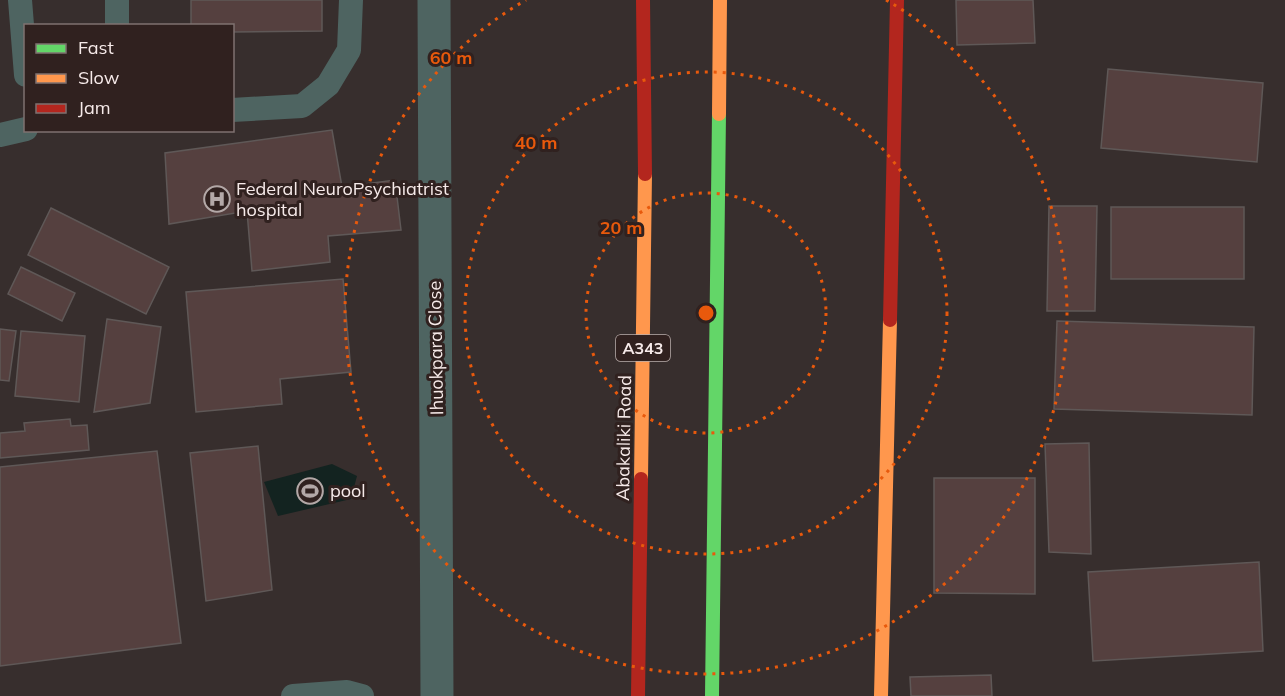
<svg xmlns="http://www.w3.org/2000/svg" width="1285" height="696" font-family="Mulish,sans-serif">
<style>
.water{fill:#132320}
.building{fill:#55403f;stroke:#5f5857;stroke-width:1.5}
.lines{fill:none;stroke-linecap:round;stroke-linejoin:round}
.lane{stroke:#4e6461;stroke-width:24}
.street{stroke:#4e6461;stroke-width:33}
.fast{stroke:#63d668;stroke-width:14}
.slow{stroke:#ff974d;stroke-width:14}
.jam{stroke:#b3261e;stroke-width:14}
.ring{fill:none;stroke:#e8590c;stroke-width:3;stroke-dasharray:3 6}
.labels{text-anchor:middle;stroke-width:6;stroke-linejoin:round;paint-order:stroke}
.shield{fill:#30211f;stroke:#bbaeac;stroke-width:1.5}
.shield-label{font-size:16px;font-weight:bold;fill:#f6eae9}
.poi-label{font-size:18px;fill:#f6eae9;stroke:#30211f;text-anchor:start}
.street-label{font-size:18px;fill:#f6eae9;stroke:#30211f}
.centre{fill:#e8590c;stroke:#30211f;stroke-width:3}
.ring-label{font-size:18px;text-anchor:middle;font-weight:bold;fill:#e8590c;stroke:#30211f;stroke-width:6;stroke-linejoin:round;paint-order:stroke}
</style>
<rect width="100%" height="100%" fill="#372e2d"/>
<polygon class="water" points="332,464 357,476 351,499 278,516 264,482"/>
<g class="building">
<polygon points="191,0 322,0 322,31 232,32 232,26 191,26"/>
<polygon points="956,0 1033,0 1035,43 957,45"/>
<polygon points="1108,69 1263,83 1257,162 1101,148"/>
<polygon points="332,130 342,187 395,180 401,230 328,236 330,262 252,271 247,211 169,224 165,153"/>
<polygon points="1049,206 1097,206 1095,311 1047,311"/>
<rect x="1111" y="207" width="133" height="72"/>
<polygon points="51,208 169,267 146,314 28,255"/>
<polygon points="21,267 75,293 62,321 8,294"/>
<polygon points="343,279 351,372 280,379 282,404 196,412 186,292"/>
<polygon points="107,319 161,327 150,403 94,412"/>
<polygon points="1057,321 1254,327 1252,415 1054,409"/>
<polygon points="0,329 16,331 9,381 0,380"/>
<polygon points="21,331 85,336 79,402 15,396"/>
<polygon points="70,419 71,426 87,425 89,450 0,458 0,433 25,431 24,423"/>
<polygon points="1089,443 1091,554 1049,552 1045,444"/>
<polygon points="258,446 272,590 206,601 190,453"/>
<polygon points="157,451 181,643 0,666 0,467"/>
<polygon points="934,478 1035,478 1035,594 934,593"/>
<polygon points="1259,562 1263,651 1093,661 1088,572"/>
<polygon points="991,675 992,696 911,696 910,677"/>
</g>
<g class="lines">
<g class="lane">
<polyline points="20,0 26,75"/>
<polyline points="117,26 117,0"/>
<polyline points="232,110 302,106 328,85 349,50 351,0"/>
<polyline points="0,135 26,129"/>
<polyline points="293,696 347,692 362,696"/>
</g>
<polyline class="street" points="434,0 437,696"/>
<polyline class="fast" points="712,696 719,114"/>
<g class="slow">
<polyline points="719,114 720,0"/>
<polyline points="641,479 645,174"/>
<polyline points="881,696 890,320"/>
</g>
<g class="jam">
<polyline points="643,0 645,174"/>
<polyline points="890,320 897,0"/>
<polyline points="638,696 641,479"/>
</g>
</g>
<g class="ring">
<circle cx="706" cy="313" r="120"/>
<circle cx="706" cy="313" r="241"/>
<path d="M886 0A361 361 0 1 1 526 0"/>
</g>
<defs>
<g id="hospital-ring" transform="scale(1.35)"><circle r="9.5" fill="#30211f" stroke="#b3a8a7" stroke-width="1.5"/><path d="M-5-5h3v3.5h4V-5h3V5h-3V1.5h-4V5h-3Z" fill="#b3a8a7"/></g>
<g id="stadium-ring" transform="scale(1.35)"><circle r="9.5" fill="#30211f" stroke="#b3a8a7" stroke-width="1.5"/><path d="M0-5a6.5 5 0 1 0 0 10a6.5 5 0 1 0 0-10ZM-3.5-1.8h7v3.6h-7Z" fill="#b3a8a7"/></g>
</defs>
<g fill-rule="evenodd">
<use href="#hospital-ring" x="217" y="199"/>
<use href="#stadium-ring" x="310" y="491"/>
</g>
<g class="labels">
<rect class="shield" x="616" y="335" width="54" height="26" rx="4.5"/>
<g class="shield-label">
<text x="643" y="354">A343</text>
</g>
<g class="poi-label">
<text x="236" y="195">Federal NeuroPsychiatrist<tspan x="236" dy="21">hospital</tspan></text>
<text x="330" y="497">pool</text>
</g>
<g class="street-label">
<text transform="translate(436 348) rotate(-91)" y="6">Ihuokpara Close</text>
<text transform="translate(624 438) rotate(-89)" y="6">Abakaliki Road</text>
</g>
</g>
<circle cx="706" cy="313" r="9" class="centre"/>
<g class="ring-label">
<text x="451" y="64">60 m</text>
<text x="536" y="149">40 m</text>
<text x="621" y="234">20 m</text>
</g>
<rect x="24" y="24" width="210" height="108" fill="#30211f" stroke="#7f7170" stroke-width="1.5"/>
<rect x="36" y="44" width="30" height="9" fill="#63d668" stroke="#7f7170" stroke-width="1.5"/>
<text x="78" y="54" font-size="18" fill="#f6eae9">Fast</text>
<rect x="36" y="74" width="30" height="9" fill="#ff974d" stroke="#7f7170" stroke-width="1.5"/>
<text x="78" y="84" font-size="18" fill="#f6eae9">Slow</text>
<rect x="36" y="104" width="30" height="9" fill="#b3261e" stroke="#7f7170" stroke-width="1.5"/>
<text x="78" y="114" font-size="18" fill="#f6eae9">Jam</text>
</svg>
